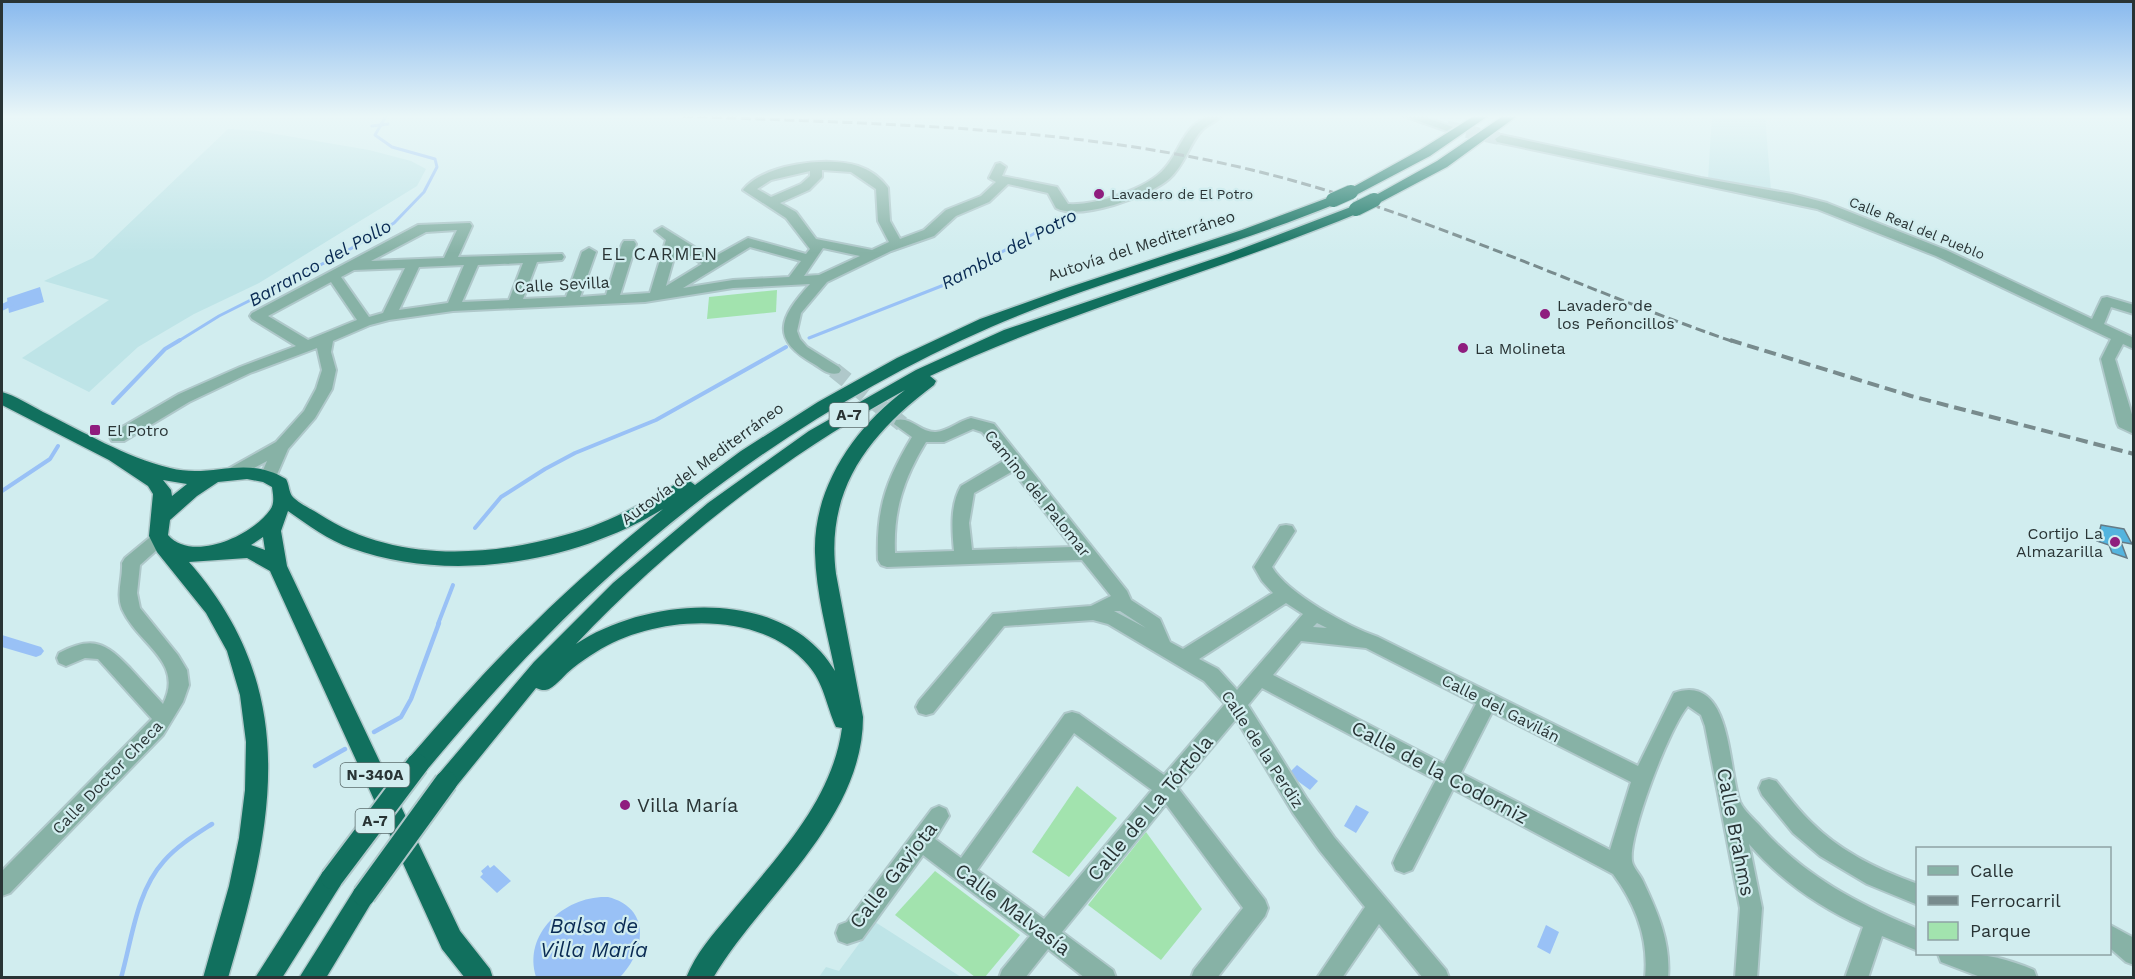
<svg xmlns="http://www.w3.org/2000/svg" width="2135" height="979" font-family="'Work Sans',sans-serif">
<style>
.built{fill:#bee4e7}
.green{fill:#a2e3ae}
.water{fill:#99c1f6}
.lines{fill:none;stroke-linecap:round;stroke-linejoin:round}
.stream-far2{stroke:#99c1f6;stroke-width:3}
.stream-far1{stroke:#99c1f6;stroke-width:4}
.stream{stroke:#99c1f6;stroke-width:4.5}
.canal{fill:#99c1f6;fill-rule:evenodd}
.building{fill:#54b4de;stroke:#667b86;stroke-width:1.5}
.minor-tunnel-far1{stroke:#afc8ca;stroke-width:13;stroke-dasharray:13 7;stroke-linecap:butt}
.minor-tunnel{stroke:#afc8ca;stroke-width:16;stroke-dasharray:16 8;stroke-linecap:butt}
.minor-casing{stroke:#afc8ca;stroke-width:4}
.highway-casing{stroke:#afc8ca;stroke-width:3}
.minor{fill:#87b2a6;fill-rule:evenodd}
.highway{fill:#11705e;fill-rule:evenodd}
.rail-far1{stroke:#788b8d;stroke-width:3;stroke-dasharray:10 4.5;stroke-linecap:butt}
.rail{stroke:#788b8d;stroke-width:4;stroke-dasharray:12 6;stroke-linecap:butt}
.highway-bridge-far1-casing{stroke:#afc8ca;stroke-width:16;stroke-linecap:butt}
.highway-bridge-casing{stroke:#afc8ca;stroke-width:26;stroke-linecap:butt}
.highway-bridge-far1{stroke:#11705e;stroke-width:14}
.highway-bridge{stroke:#11705e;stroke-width:22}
.poi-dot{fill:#8f1d7e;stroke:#d1edef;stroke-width:2}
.labels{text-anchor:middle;stroke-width:4.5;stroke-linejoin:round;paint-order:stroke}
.far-poi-label{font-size:14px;fill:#293435;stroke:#d1edef;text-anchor:start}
.far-street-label{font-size:14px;fill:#293435;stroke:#d1edef}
.shield{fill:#d1edef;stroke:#5b6c6d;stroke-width:1.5}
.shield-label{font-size:15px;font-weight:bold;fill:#293435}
.street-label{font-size:16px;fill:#293435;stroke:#d1edef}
.poi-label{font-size:16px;fill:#293435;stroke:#d1edef;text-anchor:start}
.water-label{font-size:18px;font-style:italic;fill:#092a53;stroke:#d1edef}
.neighbourhood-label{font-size:18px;letter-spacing:1.5px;fill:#293435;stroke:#d1edef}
.near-street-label{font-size:20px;fill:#293435;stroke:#d1edef}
.near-poi-label{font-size:20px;fill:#293435;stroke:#d1edef;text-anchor:start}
.near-water-label{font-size:21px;font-style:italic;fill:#092a53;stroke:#d1edef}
</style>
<rect width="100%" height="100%" fill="#d1edef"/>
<g class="built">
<polygon points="1712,116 1765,116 1771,191 1708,180"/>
<polygon points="228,129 258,131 369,150 411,161 426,169 417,186 259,283 194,314 138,347 89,392 22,358 109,300 44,281 93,258"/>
<polygon points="875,922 961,977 819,977 826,967 839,971"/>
</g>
<g class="green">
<polygon points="777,290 776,312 707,319 709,297"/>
<polygon points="1077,786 1117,818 1069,877 1032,852"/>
<polygon points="1146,832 1202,909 1161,960 1088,905"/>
<polygon points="935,871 1020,935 985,977 975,977 895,915"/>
</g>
<g class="water">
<polygon points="40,287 44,302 9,313 7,298"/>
<polygon points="1297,765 1318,781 1310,790 1288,774"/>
<polygon points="1356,805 1369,812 1356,833 1344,826"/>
<polygon points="488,865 490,868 494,865 511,881 497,893 480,877 483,874 481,871"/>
<path d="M608 897C651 908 646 950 620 977H536C522 933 566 895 608 897Z"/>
<polygon points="1546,925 1559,932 1550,954 1537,947"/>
</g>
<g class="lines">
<g class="stream-far2">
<polyline points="372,126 388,124"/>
<polyline points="809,338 944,285 1070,213 1080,210"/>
<polyline points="177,342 219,316 340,255 394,223 424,192 437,167 435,159 392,147 375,135 386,116"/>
</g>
<g class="stream-far1">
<polyline points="113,403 165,349 180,340"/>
<polyline points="2,491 50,459 58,446"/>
<polyline points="475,528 501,497 545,469 575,453 656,420 786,347"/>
<polyline points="438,624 453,585"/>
</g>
<g class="stream">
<polyline points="374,732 401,717 411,699 439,623"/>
<polyline points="315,766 345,749"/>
<path d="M121 978C132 940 136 892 164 861 177 846 195 835 212 824"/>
</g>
<g class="canal">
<polygon points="8,301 14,305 2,311 2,304"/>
<polygon points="2,635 41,647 44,651 41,655 36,657 2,647"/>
</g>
</g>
<polygon class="building" points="2101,525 2124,529 2132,544 2121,542 2127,558 2112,553 2109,545 2097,541"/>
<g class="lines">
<polyline class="minor-tunnel-far1" points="1447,127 1501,139"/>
<polyline class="minor-tunnel" points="834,370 902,424"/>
<g class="minor-casing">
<g id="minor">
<path d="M1208 116H1221C1216 122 1208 124 1202 130 1190 142 1185 165 1169 179 1150 196 1080 221 1056 208L1048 193 1008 184 989 202 956 216 934 236 891 251 827 282 801 313 797 331 800 339 807 347 839 367 841 370 839 373C829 376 822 369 814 364 769 339 780 317 810 284L733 288 645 302 453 311 389 320 370 325 333 341 331 352 336 370 332 389 315 418 288 449 275 479H263L261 475 267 461 234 479 228 477 226 473 228 469 276 442 304 411 316 389 322 370 317 348 250 373 189 402 124 441H112L110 437 112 433 179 394 240 367 296 346 252 319 250 316 252 313 418 225 470 223 472 226 458 257 562 254 564 257 562 260 537 262 523 299 566 297 582 252 589 248 596 252 580 297 606 295 622 244 624 241H634L636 244 620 295 650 293 666 240 655 231 662 227 712 258 748 238 806 254 810 249 786 218 743 190C763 164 828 156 858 166 870 170 881 178 888 188L890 221 900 239 924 230 946 210 981 196 996 182 989 178 996 164 1000 163 1006 167 1002 176 1057 187 1068 204C1094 206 1148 189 1165 168 1176 156 1181 138 1193 126 1197 122 1203 119 1208 116ZM822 170 851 172 876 189 878 221 889 242 872 250 816 239 796 212 780 203 809 190 822 177ZM810 171V176L801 184 771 197 757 189 771 180ZM457 230 444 258 371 261 426 232ZM677 247 702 264 666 286ZM750 247 801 261 789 277 733 280 683 288ZM823 248 860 256 819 275 804 276ZM523 263 509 300 462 302 478 265ZM464 265 448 303 399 310 419 267ZM405 268 383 313 369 317 341 277 354 270ZM331 282 357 320 308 340 268 316Z"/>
<polygon points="1404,116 1421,116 1453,127 1447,131"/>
<polygon points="1501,135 1701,178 1792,194 1827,203 1946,250 2092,319 2102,298 2107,297 2134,305 2134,314 2111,307 2104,324 2134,338 2134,349 2123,344 2115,359 2134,421 2134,434 2119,427 2117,423 2101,359 2111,339 1936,256 1817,209 1497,142 1495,139"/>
<path d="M971 418 994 424 1127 591 1131 600 1160 619 1170 642 1183 649 1273 593 1262 581 1254 567 1280 526 1286 525 1292 526 1295 531 1272 567C1288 594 1349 627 1378 637L1638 766 1674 693C1733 672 1728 771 1740 802 1744 811 1755 820 1761 827 1804 876 1858 904 1918 929V951L1882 936 1868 978H1845L1863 927C1819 907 1781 881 1749 844L1762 908 1757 978H1735L1740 908 1705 726 1701 715 1688 706C1670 726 1628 835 1632 861 1633 868 1640 874 1643 881 1658 913 1671 942 1668 978H1645C1649 939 1636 905 1613 874L1453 789 1412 870 1404 873 1396 870 1393 863 1396 856 1436 780 1262 688 1248 705 1307 799 1334 837 1446 970 1449 978H1423L1379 924 1342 978H1317L1365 907 1320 851 1293 813 1236 719 1178 788 1265 900 1268 908 1265 916 1217 978H1191L1194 970 1243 908 1166 804 1062 932 1113 970 1116 978H1085L1048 949 1025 978H999L1002 970 1030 936 923 855 862 939 847 944 839 941 836 933 839 925 847 922 932 809 939 806 946 809 949 816 935 839 961 858 1065 714 1072 712 1079 714 1164 775 1225 704 1204 681 1108 624 1093 620 1004 626 933 713 926 715 919 713 916 707 919 701 993 614 1091 606 1111 596 1082 560 887 567 881 565 878 560C876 509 886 480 912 437L894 424 896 420C911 416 921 433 936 432 948 431 959 421 971 418ZM973 429 982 432 1005 460 961 486C950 505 952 530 954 551L895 553C893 510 904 478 926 442H944ZM1013 471 1072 547 972 550 969 523 974 493ZM1286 603 1303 614 1237 690 1218 669 1199 659ZM1114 611H1120L1146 628ZM1317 623 1327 628 1313 627ZM1301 641 1366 648 1476 704 1444 764 1273 675ZM1492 712 1631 782 1610 850 1461 773ZM1074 733 1152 790 1044 919 977 870Z"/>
<path d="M160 532 166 534 169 539 140 565 137 593 140 608 178 655 187 670 189 685 183 702 163 735 10 893 2 896V871L152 719 98 659 85 658 66 666 59 663 57 658 59 653C93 635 106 643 130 668 141 680 152 692 163 704 185 661 138 645 122 609 116 594 123 578 122 563L125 558 154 534Z"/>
<path d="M1769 779 1776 781C1788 796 1799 811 1813 824 1841 852 1881 871 1918 884V905L1867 884 1820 856 1793 833 1762 795 1759 788 1762 781Z"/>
<polygon points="2110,925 2134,938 2134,965 2126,962 2110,948"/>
<path d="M1938 954C1970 950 2004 957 2034 970L2037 978H1983L1941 962Z"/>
</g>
</g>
<g class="highway-casing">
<g id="highway">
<polygon points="1474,116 1488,116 1430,156 1356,195 1351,196 1344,192 1420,150"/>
<polygon points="1503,116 1517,116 1447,167 1379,203 1369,203 1367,200 1437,161"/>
<path d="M1333 196 1338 197 1340 200 1338 203C1224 250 1103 278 991 327 824 400 673 507 546 637 503 680 464 726 425 772L417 775 409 772 406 765 409 758C449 712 489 666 533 624 574 583 618 546 663 509 573 563 451 584 351 548 328 540 308 525 288 511L281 531 287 566 460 931 490 969 493 978H465L442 949 270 571 247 558 189 562C303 692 273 826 228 978H203L229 886 239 838 245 790 246 742 240 695 227 651 206 613 157 552 149 536 153 494 148 486 109 460 2 405V392C16 396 30 405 43 412 84 432 125 457 170 468 213 479 244 454 286 479 289 484 289 492 292 496 298 503 311 509 319 514 392 562 484 558 565 535 607 524 644 503 681 481L687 479 695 485 741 451 818 402 897 358 980 319 1067 288 1242 230ZM247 479 263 482 272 487C273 495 275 503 270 510 252 536 192 563 168 535L170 520 197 496 218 482ZM163 480 187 484 172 496 171 490ZM263 537 265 550 251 545Z"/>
<path d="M1356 205 1363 209 1361 212C1219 271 1069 310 930 376L936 381 934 385C869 434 825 489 836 574L863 717C863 820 762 896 713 978H686C696 953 713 934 730 914 775 859 832 802 842 728L836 727C826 705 824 683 808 665 760 608 653 615 596 652 588 657 580 662 573 668 565 674 558 684 549 689 544 691 541 690 536 688L454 789 446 792 438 789 435 782 438 775 534 662 613 583 708 503 809 431 916 370 1004 330 1228 254ZM905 390C854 428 813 488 815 553 816 593 827 632 835 671 785 586 648 596 576 644 671 543 784 456 905 390Z"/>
<polygon points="332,867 340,870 344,878 340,886 282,978 255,978 324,870"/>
<polygon points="364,883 372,887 376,895 326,978 299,978 356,887"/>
</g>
</g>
<use href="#minor" class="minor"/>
<use href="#highway" class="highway"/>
<path class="rail-far1" d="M683 116C873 124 1066 125 1252 170 1418 210 1573 286 1734 342"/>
<polyline class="rail" points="1730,340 1911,396 2134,454"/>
<g class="highway-bridge-far1-casing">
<g id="highway-bridge-far1">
<polyline points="1333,200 1351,192"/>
<polyline points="1356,209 1374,200"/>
</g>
</g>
<g class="highway-bridge-casing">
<g id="highway-bridge">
<polyline points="332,878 417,765"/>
<polyline points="364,895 446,782"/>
</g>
</g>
<use href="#highway-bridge-far1" class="highway-bridge-far1"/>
<use href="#highway-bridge" class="highway-bridge"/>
</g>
<linearGradient id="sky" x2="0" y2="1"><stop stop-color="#88b9ee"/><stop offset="0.46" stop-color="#eaf7f8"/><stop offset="1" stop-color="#eaf7f8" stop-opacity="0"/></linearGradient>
<rect width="2135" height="253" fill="url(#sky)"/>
<g class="poi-dot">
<circle cx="1099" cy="194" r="6"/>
<circle cx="1545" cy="314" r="6"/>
<circle cx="1463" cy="348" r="6"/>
<rect x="89" y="424" width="12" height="12" rx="3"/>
<circle cx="2115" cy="542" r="6"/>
<circle cx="625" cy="805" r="6"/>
</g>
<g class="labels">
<g class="far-poi-label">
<text x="1111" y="199">Lavadero de El Potro</text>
</g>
<g class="far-street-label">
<text transform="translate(1917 228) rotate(22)" y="5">Calle Real del Pueblo</text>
</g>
<g class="shield">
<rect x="829.5" y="403" width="39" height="24" rx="4.5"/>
<rect x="340.5" y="763" width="69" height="24" rx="4.5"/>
<rect x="355.5" y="809" width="39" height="24" rx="4.5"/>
</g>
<g class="shield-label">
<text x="849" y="420">A-7</text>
<text x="375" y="780">N-340A</text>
<text x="375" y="826">A-7</text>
</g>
<g class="street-label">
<text transform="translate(1141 245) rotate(-18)" y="6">Autovía del Mediterráneo</text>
<text transform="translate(562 284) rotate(-3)" y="6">Calle Sevilla</text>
<text transform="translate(702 463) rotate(-36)" y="6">Autovía del Mediterráneo</text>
<text transform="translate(1038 493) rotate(51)" y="6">Camino del Palomar</text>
<text transform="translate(1501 708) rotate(27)" y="6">Calle del Gavilán</text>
<text transform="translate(1263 749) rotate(57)" y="6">Calle de la Perdiz</text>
<text transform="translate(107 777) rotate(-46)" y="6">Calle Doctor Checa</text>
</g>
<g class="poi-label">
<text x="1557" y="311">Lavadero de<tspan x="1557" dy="18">los Peñoncillos</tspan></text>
<text x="1475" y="354">La Molineta</text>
<text x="107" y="436">El Potro</text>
<text x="2103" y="539" text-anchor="end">Cortijo La<tspan x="2103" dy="18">Almazarilla</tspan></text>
</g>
<g class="water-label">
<text transform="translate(1009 249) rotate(-28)" y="6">Rambla del Potro</text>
<text transform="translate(320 263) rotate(-29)" y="6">Barranco del Pollo</text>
</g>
<g class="neighbourhood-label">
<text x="660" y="260">EL CARMEN</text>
</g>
<g class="near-street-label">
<text transform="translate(1440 772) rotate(28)" y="7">Calle de la Codorniz</text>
<text transform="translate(1150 808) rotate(-50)" y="7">Calle de La Tórtola</text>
<text transform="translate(1736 832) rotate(79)" y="7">Calle Brahms</text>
<text transform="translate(893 875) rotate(-52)" y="7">Calle Gaviota</text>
<text transform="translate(1013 909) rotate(37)" y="7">Calle Malvasía</text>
</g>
<g class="near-poi-label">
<text x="637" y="812">Villa María</text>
</g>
<g class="near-water-label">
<text x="594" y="933">Balsa de<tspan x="594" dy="24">Villa María</tspan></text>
</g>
</g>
<rect width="2135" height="979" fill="none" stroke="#293435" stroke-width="6"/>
<rect x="1916" y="847" width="195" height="108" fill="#d1edef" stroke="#8ea3a5" stroke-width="1.5"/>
<rect x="1928" y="866" width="30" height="9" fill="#87b2a6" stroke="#8ea3a5" stroke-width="1.5"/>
<text x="1970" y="877" font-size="18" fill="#293435">Calle</text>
<rect x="1928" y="896" width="30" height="9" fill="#788b8d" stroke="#8ea3a5" stroke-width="1.5"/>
<text x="1970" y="907" font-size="18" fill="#293435">Ferrocarril</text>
<rect x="1928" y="922" width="30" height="18" fill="#a2e3ae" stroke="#8ea3a5" stroke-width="1.5"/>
<text x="1970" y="937" font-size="18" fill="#293435">Parque</text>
</svg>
